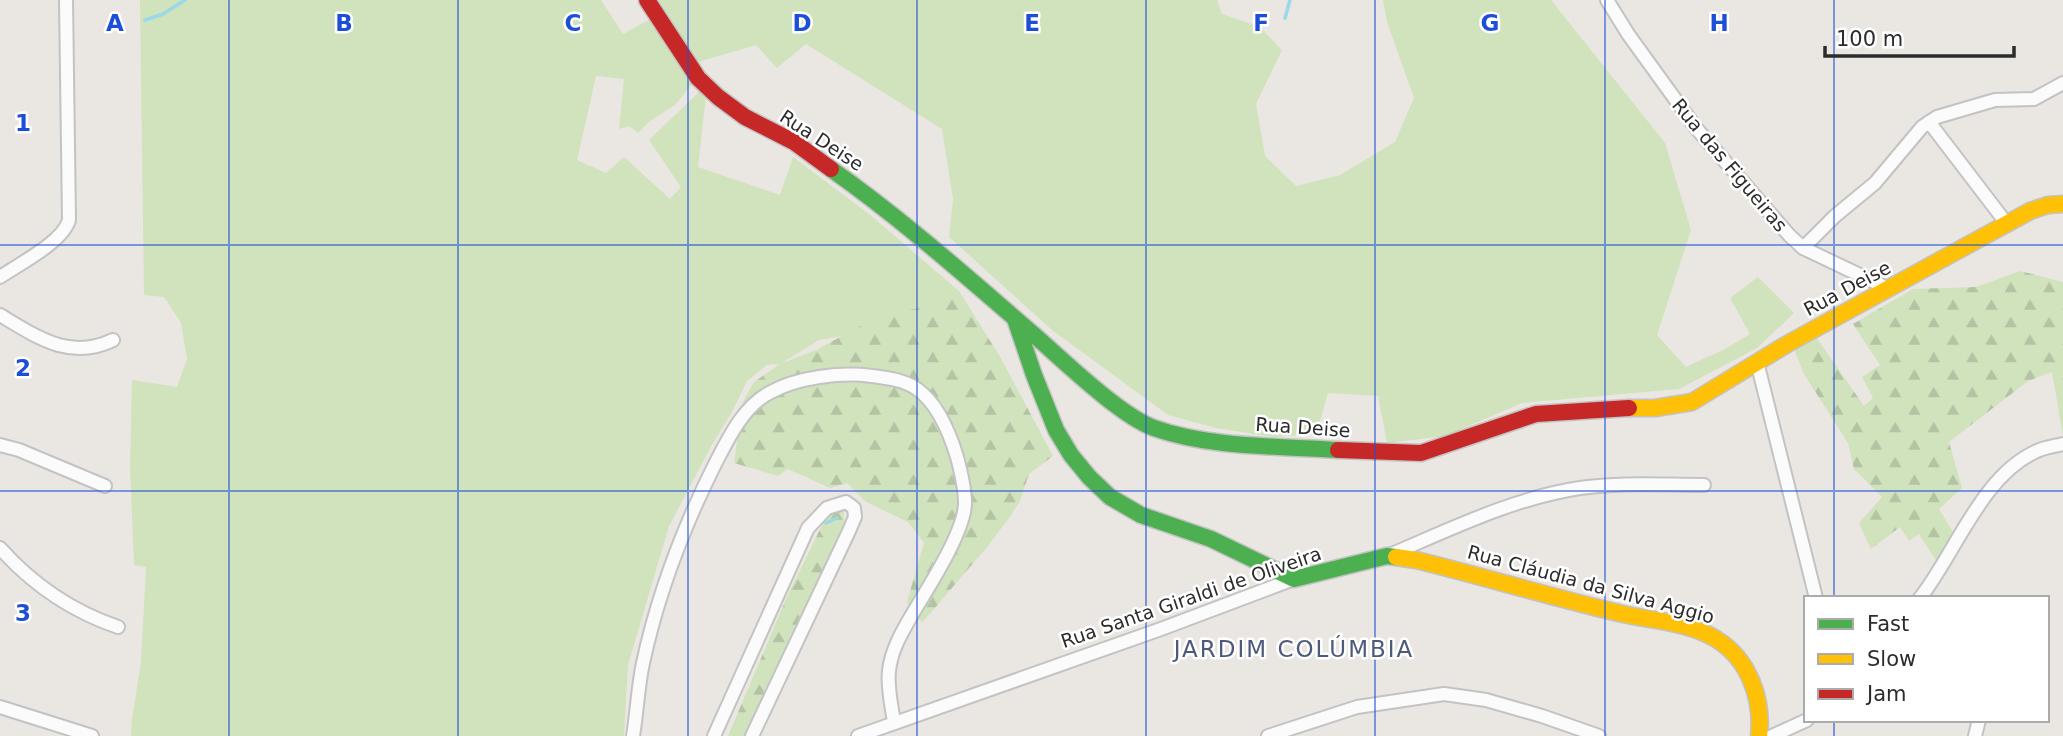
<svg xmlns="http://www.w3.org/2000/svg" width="2063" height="736" font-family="'DejaVu Sans',sans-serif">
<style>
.grass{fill:#d0e3bd}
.forest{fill:url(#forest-firs)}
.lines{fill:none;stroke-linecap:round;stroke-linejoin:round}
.stream{stroke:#9ad9e7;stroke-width:3.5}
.street-casing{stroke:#c3c3c3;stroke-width:16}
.fast-casing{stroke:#c3c3c3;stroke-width:19}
.slow-casing{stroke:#c3c3c3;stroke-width:19}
.jam-casing{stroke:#c3c3c3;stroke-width:19}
.street{stroke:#fcfbfb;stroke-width:12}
.fast{stroke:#4caf50;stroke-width:16}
.slow{stroke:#ffc107;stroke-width:16}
.jam{stroke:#c62828;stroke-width:16}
.grid{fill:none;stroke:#1d4ed8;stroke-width:2;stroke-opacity:0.55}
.labels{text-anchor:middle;stroke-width:5;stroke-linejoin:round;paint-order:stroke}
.street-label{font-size:19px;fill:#2c2c2c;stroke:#fff}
.quarter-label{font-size:23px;letter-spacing:2px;fill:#4e5a7b;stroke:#fff}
.grid-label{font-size:23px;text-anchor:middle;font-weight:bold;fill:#1d4ed8;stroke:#fff;stroke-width:5;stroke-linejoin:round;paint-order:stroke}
</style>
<defs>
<pattern id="forest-firs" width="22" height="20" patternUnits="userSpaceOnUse" patternTransform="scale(1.75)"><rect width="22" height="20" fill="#d0e3bd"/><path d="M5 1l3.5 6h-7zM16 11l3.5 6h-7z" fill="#b3c3a3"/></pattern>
</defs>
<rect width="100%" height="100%" fill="#eae6e2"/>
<g class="grass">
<polygon points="140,0 601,0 623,34 653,18 694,82 675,105 650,121 638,133 629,126 619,129 624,79 596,76 577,160 606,173 624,157 670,199 681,187 649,140 700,91 706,96 698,167 780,195 793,157 869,214 959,291 935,305 886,314 843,336 819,340 780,364 767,365 747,381 732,412 713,443 669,526 628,665 624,736 131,736 132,719 141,662 146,567 134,565 130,467 132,380 177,387 187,359 181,323 164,297 144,295"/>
<polygon points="658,0 1217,0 1222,14 1260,27 1282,50 1256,104 1265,156 1296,186 1340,175 1395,142 1414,98 1387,22 1383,0 1551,0 1665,143 1691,230 1657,335 1686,367 1725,349 1750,334 1730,298 1758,277 1794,313 1757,348 1679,389 1522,403 1445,436 1387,443 1378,396 1328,393 1316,434 1273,437 1216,428 1168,415 1052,330 949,237 953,199 942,129 806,44 777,68 756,45 698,62"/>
</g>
<g class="forest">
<polygon points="2020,271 2063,282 2063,436 2052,372 2028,381 1949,442 1962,488 1939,509 1956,537 1937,562 1919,534 1909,541 1900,527 1871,549 1859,523 1882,497 1854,469 1848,443 1804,374 1794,349 1816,337 1864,406 1873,398 1862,377 1880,365 1853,324 1913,289 1976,287"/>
<polygon points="959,291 999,355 1053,456 1029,474 1020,501 1009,518 987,547 922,623 907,602 924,543 908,522 866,502 847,483 830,488 788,469 778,476 734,463 742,404 754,382 780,364 816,350 868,322 886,314 935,305"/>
<polygon points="834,506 844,511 844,523 799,625 783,656 750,736 728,736 786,599 828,513"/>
</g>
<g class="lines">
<g class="stream">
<polyline points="1285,18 1290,0"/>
<polyline points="145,20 163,14 185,0"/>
<polyline points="826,523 837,518"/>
</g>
<g class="street-casing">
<g id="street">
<polyline points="1607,0 1628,34 1696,128 1789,235 1803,248 1889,289"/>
<polyline points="1929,122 2007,224"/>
<polyline points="1803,248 1835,216 1875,183 1922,127 1937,117 1995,100 2034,99 2063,83"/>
<path d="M0 277C19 264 63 242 69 220L66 0"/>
<path d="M0 315C37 337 70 361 113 340"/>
<polyline points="1757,362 1816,598"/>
<polyline points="0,445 19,450 105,486"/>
<path d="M0 548C33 585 71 611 118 627"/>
<path d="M1387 556C1449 530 1513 498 1580 488 1621 482 1662 485 1704 485"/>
<path d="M1920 598C1956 552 1982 475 2037 451 2045 447 2055 446 2063 444"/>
<polyline points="0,707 92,736"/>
<path d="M633 736C637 712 638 686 643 663 658 593 683 528 715 464 728 439 743 407 769 393 797 377 841 372 872 376 887 378 905 380 917 389 937 403 950 434 957 457 961 472 965 488 965 503 965 531 928 588 913 613 903 630 891 650 889 671 887 688 892 707 894 723"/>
<polyline points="714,736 808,528 827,508 846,502 854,508 855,517 849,531 752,736"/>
<polyline points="858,736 1161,629 1294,579"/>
<polyline points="1268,736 1357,707 1444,694 1486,700 1542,716 1599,736"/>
<polyline points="1772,736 1807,720"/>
<polyline points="1975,736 1979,720"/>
</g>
</g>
<g class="fast-casing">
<g id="fast">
<path d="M831 169C902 219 967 277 1033 334 1063 360 1119 415 1154 428 1210 448 1279 446 1338 450"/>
<polyline points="1015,319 1034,375 1056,430 1071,455 1089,477 1110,497 1141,515 1211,539 1294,579 1387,556 1396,557"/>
</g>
</g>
<g class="slow-casing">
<g id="slow">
<polyline points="1629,408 1655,408 1692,402 1789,343 2030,211 2048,205 2063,204"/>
<path d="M1396 557 1416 560C1485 577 1554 598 1623 614 1654 621 1688 622 1716 639 1749 659 1763 699 1759 736"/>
</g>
</g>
<g class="jam-casing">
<g id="jam">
<polyline points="647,0 698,78 718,97 745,117 794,142 831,169"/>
<polyline points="1338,450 1421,453 1536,414 1629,408"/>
</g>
</g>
<use href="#street" class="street"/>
<use href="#fast" class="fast"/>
<use href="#slow" class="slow"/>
<use href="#jam" class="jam"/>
</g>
<path class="grid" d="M229 0V736M458 0V736M688 0V736M917 0V736M1146 0V736M1375 0V736M1605 0V736M1834 0V598M0 245H2063M0 491H2063M1834 720V736"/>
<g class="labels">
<g class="street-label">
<text transform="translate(822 140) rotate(33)" y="7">Rua Deise</text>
<text transform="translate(1730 165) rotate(50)" y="7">Rua das Figueiras</text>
<text transform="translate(1847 288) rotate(-28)" y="7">Rua Deise</text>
<text transform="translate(1303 427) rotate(4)" y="7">Rua Deise</text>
<text transform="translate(1591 584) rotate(15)" y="7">Rua Cláudia da Silva Aggio</text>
<text transform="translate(1191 597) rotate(-19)" y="7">Rua Santa Giraldi de Oliveira</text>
</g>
<g class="quarter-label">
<text x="1294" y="657">JARDIM COLÚMBIA</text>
</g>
</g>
<g class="grid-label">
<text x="115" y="31">A</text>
<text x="344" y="31">B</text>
<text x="573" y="31">C</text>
<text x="802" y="31">D</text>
<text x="1032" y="31">E</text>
<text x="1261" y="31">F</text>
<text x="1490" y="31">G</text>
<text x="1719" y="31">H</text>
<text x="23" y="131">1</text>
<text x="23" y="376">2</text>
<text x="23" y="621">3</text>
</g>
<rect x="1804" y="596" width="245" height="126" fill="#ffffff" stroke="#ababab" stroke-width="2"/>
<rect x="1818" y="619" width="35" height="10" fill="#4caf50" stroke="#ababab" stroke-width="2"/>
<text x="1867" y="631" font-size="21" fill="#2c2c2c">Fast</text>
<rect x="1818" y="654" width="35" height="10" fill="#ffc107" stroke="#ababab" stroke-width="2"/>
<text x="1867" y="666" font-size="21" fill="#2c2c2c">Slow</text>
<rect x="1818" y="689" width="35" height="10" fill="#c62828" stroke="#ababab" stroke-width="2"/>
<text x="1867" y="701" font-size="21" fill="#2c2c2c">Jam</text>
<path d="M1825 46v10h189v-10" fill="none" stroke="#2c2c2c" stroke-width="3.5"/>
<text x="1836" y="46" font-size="21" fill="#2c2c2c" stroke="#ffffff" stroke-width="5" paint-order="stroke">100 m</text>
</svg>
